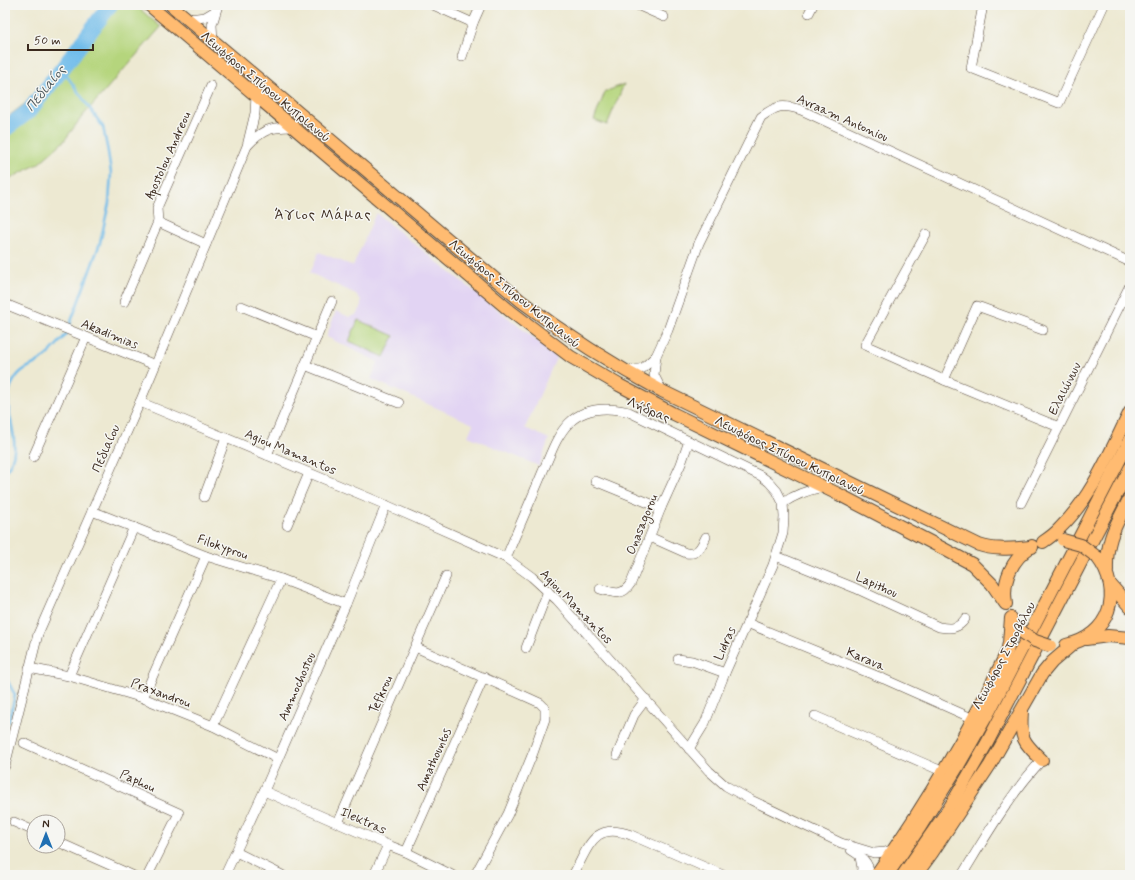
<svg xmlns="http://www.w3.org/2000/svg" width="1135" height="880" font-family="Mynerve,sans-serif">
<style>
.built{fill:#e2d4f3}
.green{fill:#b5d57d;stroke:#78804e}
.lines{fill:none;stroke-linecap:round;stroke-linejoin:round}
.stream{stroke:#70bcea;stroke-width:2.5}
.river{stroke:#70bcea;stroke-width:16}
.minor-casing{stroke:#564739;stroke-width:10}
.major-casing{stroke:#564739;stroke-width:14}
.minor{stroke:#fff;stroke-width:9}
.major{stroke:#ffbb71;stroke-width:12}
.major-bridge-casing{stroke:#564739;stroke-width:14;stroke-linecap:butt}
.major-bridge{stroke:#ffbb71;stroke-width:12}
.labels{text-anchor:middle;stroke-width:3;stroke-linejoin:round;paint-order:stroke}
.street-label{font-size:13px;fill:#3b2a1e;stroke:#f6f6f2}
.water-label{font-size:14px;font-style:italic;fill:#4b565b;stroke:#f6f6f2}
.neighbourhood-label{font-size:14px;letter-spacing:1px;fill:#3b2a1e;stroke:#f6f6f2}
</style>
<rect width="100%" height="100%" fill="#f6f6f2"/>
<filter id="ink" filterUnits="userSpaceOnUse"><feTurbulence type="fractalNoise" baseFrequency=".025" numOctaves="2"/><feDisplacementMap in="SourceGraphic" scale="8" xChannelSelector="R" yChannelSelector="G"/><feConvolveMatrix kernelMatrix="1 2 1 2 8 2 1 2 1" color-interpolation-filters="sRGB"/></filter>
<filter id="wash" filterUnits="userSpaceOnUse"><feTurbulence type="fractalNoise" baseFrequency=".012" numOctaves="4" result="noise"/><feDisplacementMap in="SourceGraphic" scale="16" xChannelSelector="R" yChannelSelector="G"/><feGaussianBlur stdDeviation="0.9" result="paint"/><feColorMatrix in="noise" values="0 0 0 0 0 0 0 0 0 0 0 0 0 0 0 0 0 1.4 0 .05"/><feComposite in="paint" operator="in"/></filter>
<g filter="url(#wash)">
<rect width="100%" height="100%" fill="#ede9d2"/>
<polygon class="built" points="376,213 451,273 557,356 525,428 549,439 539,466 468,436 473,424 371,379 378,362 327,337 327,335 336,311 349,317 356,315 361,308 361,300 356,294 310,273 319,252 353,266"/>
<g class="green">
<polygon points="115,5 135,5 161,27 81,118 64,141 38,164 5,181 5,119 53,82 56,72 83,33"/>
<polygon points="624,84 607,125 594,120 605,92"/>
<polygon points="358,320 394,336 384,357 349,341"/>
</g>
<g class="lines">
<g class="stream">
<polyline points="62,69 103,127 108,152 111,173 109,203 100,243 69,327"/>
<path d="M5 472C28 445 0 413 11 386 21 364 32 369 47 355 54 349 59 342 66 335L67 332"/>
<polyline points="5,676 15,695 9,721 5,726"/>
</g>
<polyline class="river" points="5,129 29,111 62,69 110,5"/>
</g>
</g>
<g filter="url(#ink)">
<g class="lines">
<g class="minor-casing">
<g id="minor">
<polyline points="433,5 473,23"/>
<polyline points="637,5 664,17"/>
<polyline points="983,5 971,68 1059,103 1104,5"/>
<polyline points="809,13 813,5"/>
<polyline points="189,19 205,17 215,11"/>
<polyline points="213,41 212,25 218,5"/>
<polyline points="462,57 473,23 481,5"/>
<path d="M248 145C263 129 271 127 292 127"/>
<polyline points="158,222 206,244"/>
<polyline points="926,234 865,345 944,380 1059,427"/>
<polyline points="124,302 158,222 157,208 211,86"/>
<polyline points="5,304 155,365"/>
<polyline points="241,306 317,337"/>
<polyline points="305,365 399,403"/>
<polyline points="626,372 643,368 656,356"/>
<polyline points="944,380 977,306 1043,330"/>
<path d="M662 391 654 375 656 356 668 330 699 243 761 117C777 105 783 104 801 110L1130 262"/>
<polyline points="140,402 386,505 506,558 532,577 557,600 709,771 726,786 751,800 841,843 874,853 885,852 895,849"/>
<polyline points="267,455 332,301"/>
<polyline points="33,457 86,337"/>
<polyline points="595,481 661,508"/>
<polyline points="204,497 226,438"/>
<path d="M783 503C796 494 808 490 823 487"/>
<polyline points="1021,503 1130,285"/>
<polyline points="92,511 206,556 281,579 346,604"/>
<polyline points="287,525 309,473"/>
<path d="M650 537 686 553C698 555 701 547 706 537"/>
<path d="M776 556 855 588 939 627C951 629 958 629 965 619"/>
<path d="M506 558C518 529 531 500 543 471 550 456 556 436 569 423 585 407 608 407 629 412L761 476 769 482 777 491 783 503 784 517 783 533 773 565 725 673 705 723 689 749"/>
<path d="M600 589C614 593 622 597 631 583L661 508 681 464 689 441"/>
<polyline points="747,623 884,679 974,719"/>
<polyline points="415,647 529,698 540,703 545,708 545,719 533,753 508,814 475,875"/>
<polyline points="526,648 548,591"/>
<polyline points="678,659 692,661 725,673"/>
<polyline points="29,668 69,676 143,698 213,726 278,759"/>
<polyline points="69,676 134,527"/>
<polyline points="143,698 206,556"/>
<polyline points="815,716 944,772"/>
<polyline points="213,726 281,579"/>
<polyline points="24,743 179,813 148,875"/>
<polyline points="617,755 634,715 646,699"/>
<polyline points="5,766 38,634 140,402 230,187 247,146 255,113 256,96"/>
<polyline points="264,791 388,845 406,852 452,875"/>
<polyline points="14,822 34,831"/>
<polyline points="338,823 446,576"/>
<polyline points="58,842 132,875"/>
<path d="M851 850C861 856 869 862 870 875"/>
<polyline points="236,852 282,875"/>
<polyline points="406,852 484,677"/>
<polyline points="860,857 862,868 861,875"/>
<polyline points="225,875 264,791 346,604 386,505"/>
<polyline points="374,875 388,845"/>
<path d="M573 875C589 847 593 821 631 835L723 875"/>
<path d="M962 875C986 836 1010 794 1042 760"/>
</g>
</g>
<g class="major-casing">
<g id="major">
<polyline points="149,5 509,310 571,357 619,385 674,414 840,495 942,548 972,564 992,584 1005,603"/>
<path d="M171 5 521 301C566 335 613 365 662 391L979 545C996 551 1014 548 1032 547"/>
<path d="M1043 542C1049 538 1055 534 1060 528 1092 497 1110 452 1130 412"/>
<path d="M1107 571C1106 538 1116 526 1130 497"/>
<polyline points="1110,584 1130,607"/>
<path d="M1006 604C1002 580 1012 559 1032 546"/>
<polyline points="1086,639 1108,636 1130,638"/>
<path d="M1066 645C1110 636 1124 592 1097 557"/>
<path d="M1022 711C1020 738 1022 741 1042 760"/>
<path d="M876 875C926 804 970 730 1007 652L1009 643 1011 618"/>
<polyline points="887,875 920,827 958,766 990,710 1130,440"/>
<polyline points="903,875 950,807 987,743 1130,468"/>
<polyline points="916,875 932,853 990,765 1042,674 1052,662 1073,644"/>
</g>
</g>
<use href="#minor" class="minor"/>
<use href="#major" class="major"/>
<g class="major-bridge-casing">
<g id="major-bridge">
<polyline points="1063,540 1081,545 1097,557"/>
<polyline points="1022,632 1035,641 1050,646"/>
</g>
</g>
<use href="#major-bridge" class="major-bridge"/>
</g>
</g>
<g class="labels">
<g class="street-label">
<text transform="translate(266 86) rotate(40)" y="5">Λεωφόρος Σπύρου Κυπριανού</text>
<text transform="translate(843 117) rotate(24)" y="5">Avraam Antoniou</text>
<text transform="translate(167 155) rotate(-66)" y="5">Apostolou Andreou</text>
<text transform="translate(515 293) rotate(39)" y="5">Λεωφόρος Σπύρου Κυπριανού</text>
<text transform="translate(110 333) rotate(22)" y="5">Akadimias</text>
<text transform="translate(1064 388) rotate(-63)" y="5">Ελαιώνων</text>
<text transform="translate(649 409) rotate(23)" y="5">Λήδρας</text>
<text transform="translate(105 448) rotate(-66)" y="5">Πεδιαίου</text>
<text transform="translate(291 451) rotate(23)" y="5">Agiou Mamantos</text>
<text transform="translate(790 455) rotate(26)" y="5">Λεωφόρος Σπύρου Κυπριανού</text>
<text transform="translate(641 524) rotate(-68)" y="5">Onasagorou</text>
<text transform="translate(223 546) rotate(19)" y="5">Filokyprou</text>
<text transform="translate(877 584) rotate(24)" y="5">Lapithou</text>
<text transform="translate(577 606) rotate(46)" y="5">Agiou Mamantos</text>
<text transform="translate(724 643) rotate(-66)" y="5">Lidras</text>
<text transform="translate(1003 655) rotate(-62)" y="5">Λεωφόρος Στροβόλου</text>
<text transform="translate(866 658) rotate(23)" y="5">Karava</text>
<text transform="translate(296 686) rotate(-66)" y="5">Ammochostou</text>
<text transform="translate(161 692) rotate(20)" y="5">Praxandrou</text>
<text transform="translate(380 694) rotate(-66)" y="5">Tefkrou</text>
<text transform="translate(433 759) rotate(-66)" y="5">Amathountos</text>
<text transform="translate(138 780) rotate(24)" y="5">Paphou</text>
<text transform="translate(364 820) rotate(24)" y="5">Ilektras</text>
</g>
<g class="water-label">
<text transform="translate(45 88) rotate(-51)" y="5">Πεδιαίος</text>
</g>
<g class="neighbourhood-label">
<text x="323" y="219">Άγιος Μάμας</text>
</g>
</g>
<rect width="1135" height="880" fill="none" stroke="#f6f6f2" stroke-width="20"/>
<g transform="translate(46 834)"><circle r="19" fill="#f6f6f2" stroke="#aba49d"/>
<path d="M0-3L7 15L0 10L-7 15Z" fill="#1f6fb2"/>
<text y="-6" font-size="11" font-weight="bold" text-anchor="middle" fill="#3b2a1e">N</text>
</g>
<path d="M28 44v6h65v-6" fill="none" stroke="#3b2a1e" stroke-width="2"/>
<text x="34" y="44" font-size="12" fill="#3b2a1e" stroke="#f6f6f2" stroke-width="3" paint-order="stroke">50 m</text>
</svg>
